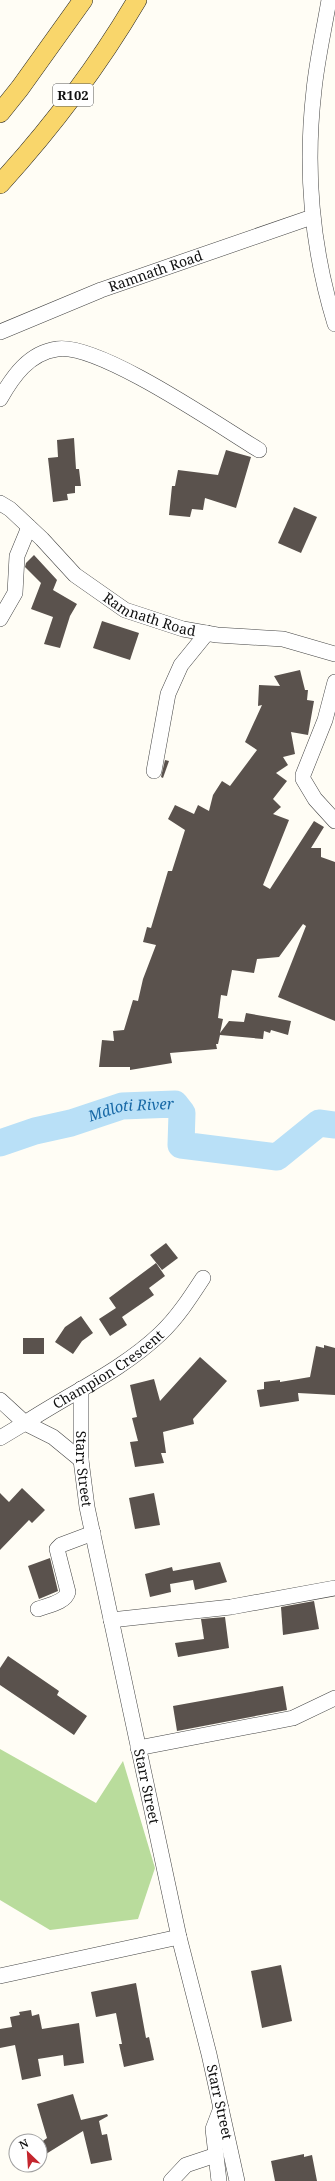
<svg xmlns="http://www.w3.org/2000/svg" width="335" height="2181" font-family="'Noto Serif',serif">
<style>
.forest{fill:#b9dc9c}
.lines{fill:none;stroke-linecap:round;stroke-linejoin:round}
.river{stroke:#b9e0f7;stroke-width:27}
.building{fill:#5a524d}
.minor-casing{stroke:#444;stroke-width:16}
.major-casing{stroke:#222;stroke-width:20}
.minor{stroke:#fff;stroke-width:15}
.major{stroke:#f9d66b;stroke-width:19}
.labels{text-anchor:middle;stroke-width:4;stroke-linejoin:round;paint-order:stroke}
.shield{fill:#fff;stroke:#585858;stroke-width:1}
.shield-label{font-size:13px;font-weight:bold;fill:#111}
.street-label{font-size:14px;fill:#111;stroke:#fff}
.water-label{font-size:15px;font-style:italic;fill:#1768a6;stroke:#fff}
</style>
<rect width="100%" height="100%" fill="#fffdf5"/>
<polygon class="forest" points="0,1749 96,1803 123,1761 155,1868 138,1919 50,1930 0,1900"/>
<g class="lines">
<path class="river" id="s1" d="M0 1143 35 1131 71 1123 122 1106 175 1104 182 1113 181 1145 277 1157 319 1123 335 1125"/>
</g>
<g class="building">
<polygon points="74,438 76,469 79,469 81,486 75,486 75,493 67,494 68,500 53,502 48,458 58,457 57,440"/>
<polygon points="226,450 251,457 236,508 205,498 203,510 192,509 190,517 169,515 172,486 175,486 178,470 218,475"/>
<polygon points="294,507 317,517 301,553 278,543"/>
<polygon points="34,555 57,580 53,590 77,604 70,616 60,648 44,644 53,617 31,609 41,583 25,567 26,563"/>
<polygon points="102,621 139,633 130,660 93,648"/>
<polygon points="300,670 305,690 308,690 307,700 314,701 308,735 291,732 295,754 283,757 288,765 276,773 287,781 273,799 281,807 273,814 289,820 263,885 270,889 314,821 324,827 311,848 321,848 321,857 335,862 335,1021 278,997 306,926 303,924 279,957 257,959 254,973 232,970 227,996 221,995 218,1018 223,1019 220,1033 229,1021 244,1022 246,1013 291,1021 288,1035 271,1030 270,1033 264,1031 263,1039 220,1035 218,1044 216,1044 217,1049 170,1053 172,1063 130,1070 130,1067 99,1067 102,1040 114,1041 113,1031 124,1030 133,1000 138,1001 143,979 156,945 143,942 147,927 151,928 168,871 172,871 185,830 168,819 175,805 194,814 198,805 209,811 213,795 222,781 230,786 257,750 245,742 262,705 258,706 259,685 280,686 274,676"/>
<polygon points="165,760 169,761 163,778 161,777"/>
<polygon points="166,1243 178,1258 162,1270 150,1255"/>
<polygon points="156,1263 165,1276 149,1288 154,1295 122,1317 127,1325 110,1336 99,1319 116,1308 109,1298"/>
<polygon points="81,1316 93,1333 82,1341 73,1354 55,1342 65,1327"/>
<rect x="23" y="1338" width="21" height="16"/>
<polygon points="324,1345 335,1348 335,1395 298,1393 299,1401 260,1407 257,1390 264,1389 264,1382 280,1380 280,1382 310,1377 316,1346 324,1348"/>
<polygon points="200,1357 227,1381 193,1419 194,1424 163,1432 166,1453 161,1453 164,1463 135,1467 130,1442 138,1441 132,1418 137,1417 130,1385 154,1379 160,1401"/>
<polygon points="22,1488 45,1510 32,1523 29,1520 0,1550 0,1493 9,1502"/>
<polygon points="154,1493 160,1525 135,1529 129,1498"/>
<polygon points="50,1558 58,1591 39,1599 28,1566"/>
<polygon points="220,1562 227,1582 195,1590 193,1580 170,1584 171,1592 150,1597 145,1574 172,1567 173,1571"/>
<polygon points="314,1601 319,1629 283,1635 281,1607"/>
<polygon points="225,1617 229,1648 178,1657 175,1643 204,1639 201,1619"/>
<polygon points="8,1656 59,1691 57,1695 87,1716 74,1735 0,1685 0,1668"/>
<polygon points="283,1686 287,1710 177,1731 173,1706"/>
<polygon points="281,1965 292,2021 262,2028 251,1971"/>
<polygon points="136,1983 146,2038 149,2037 154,2060 124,2067 119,2044 122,2044 116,2013 96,2017 91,1992"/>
<polygon points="31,2010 32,2016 39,2014 42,2029 79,2023 84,2063 64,2066 63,2055 38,2059 41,2076 22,2080 15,2045 0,2048 0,2029 12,2027 10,2017 20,2015 19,2012"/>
<polygon points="73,2094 81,2120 107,2114 108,2116 99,2121 102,2135 107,2134 112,2160 91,2164 83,2131 46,2154 40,2145 40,2143 47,2138 37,2104"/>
<polygon points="304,2154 304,2157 312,2155 317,2181 275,2181 271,2161"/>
</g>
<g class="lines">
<g class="minor-casing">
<g id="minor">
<path d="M329 0C324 30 317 60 314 90 305 168 312 249 335 324"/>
<path id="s2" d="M0 332 101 290 312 217"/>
<path d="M0 399C13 376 29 353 57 349 98 342 221 427 259 450"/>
<path id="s3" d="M0 503 10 509 42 539 75 575 125 610 183 629 217 635 283 639 335 654"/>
<polyline points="0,619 15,593 17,556 29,527"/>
<polyline points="335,682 325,720 303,775 303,779 315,799 335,821"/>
<polyline points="154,771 168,694 181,665 207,633"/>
<path id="s4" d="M81 1389V1460L87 1507 179 1937 209 2054 237 2181"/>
<path id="s5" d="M0 1400 25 1423C69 1394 121 1371 160 1334 177 1318 190 1298 203 1278"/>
<polyline points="0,1438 25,1423 53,1437 81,1460"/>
<path d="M38 1609C48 1605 65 1603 68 1592L57 1549 61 1545 93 1533"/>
<polyline points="111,1620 231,1607 335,1588"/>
<polyline points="138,1748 293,1718 335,1698"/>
<polyline points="0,1976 179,1937"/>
<polyline points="171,2181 186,2165 216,2155"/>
<polyline points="219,2181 213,2129 221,2108"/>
</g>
</g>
<g class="major-casing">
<g id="major">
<polyline points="0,113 20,88 83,0"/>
<path d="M0 184C52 127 98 66 137 0"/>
</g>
</g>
<use href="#minor" class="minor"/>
<use href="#major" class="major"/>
</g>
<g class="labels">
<rect class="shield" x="53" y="84" width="40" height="22" rx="3"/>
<g class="shield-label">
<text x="73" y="100">R102</text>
</g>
<g class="street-label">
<text dy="5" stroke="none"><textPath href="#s2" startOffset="167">Ramnath Road</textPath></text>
<text dy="5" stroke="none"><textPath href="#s3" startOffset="190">Ramnath Road</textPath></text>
<text dy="5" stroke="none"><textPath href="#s5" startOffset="133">Champion Crescent</textPath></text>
<text dy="5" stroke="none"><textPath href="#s4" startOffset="80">Starr Street</textPath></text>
<text dy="5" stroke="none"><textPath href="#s4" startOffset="404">Starr Street</textPath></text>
<text dy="5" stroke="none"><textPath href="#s4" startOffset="728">Starr Street</textPath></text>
</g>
<g class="water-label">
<text dy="5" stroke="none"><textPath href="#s1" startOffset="136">Mdloti River</textPath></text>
</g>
</g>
<g transform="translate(28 2153) rotate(335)"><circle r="19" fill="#ffffff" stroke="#a0a0a0"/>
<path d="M0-3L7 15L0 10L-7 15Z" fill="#c4262e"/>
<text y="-6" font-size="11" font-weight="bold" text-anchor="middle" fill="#111111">N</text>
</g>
</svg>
